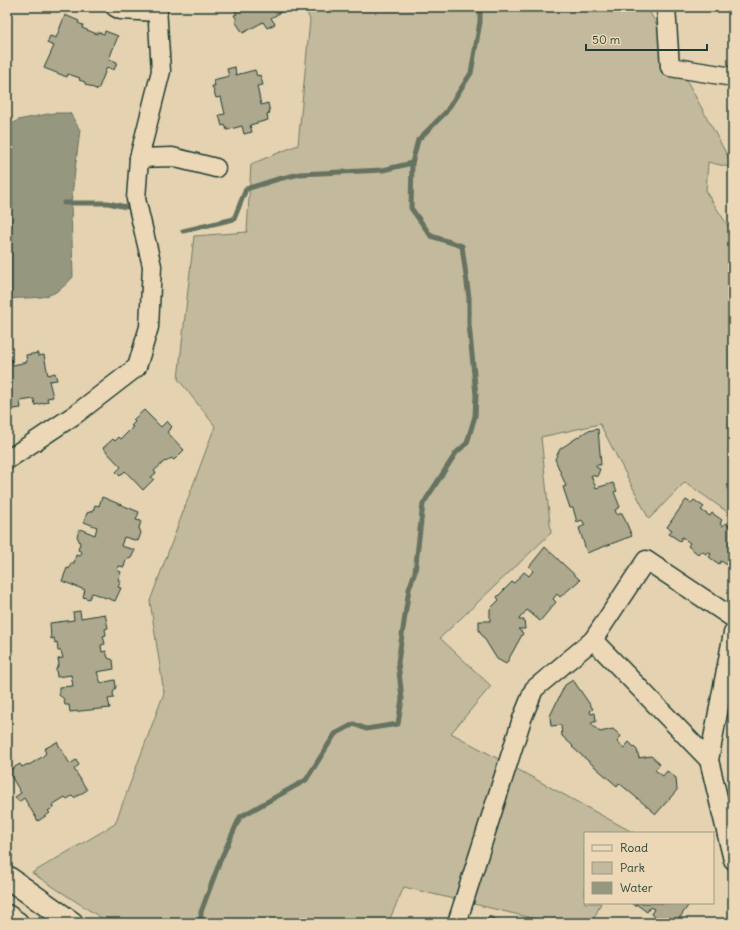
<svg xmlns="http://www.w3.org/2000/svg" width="740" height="930" font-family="Delius,sans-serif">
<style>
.green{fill:#c3b99c;stroke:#717b68}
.water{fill:#96977f;stroke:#667361}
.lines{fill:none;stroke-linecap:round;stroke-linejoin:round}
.stream{stroke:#667361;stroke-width:5}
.building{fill:#ada88e;stroke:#1f3d34}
.minor-casing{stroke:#1f3d34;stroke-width:21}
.major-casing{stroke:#1f3d34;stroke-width:25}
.minor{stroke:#ecd8b6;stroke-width:18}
.major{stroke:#ecd8b6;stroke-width:22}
</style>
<rect width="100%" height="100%" fill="#e4d2b1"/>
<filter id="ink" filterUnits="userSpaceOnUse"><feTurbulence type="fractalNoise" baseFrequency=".025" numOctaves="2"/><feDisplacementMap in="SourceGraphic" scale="8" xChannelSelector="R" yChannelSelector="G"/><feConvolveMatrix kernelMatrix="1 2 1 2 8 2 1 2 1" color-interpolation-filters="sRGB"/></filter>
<g filter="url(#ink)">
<polygon class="green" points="305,7 647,7 733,166 733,168 708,162 706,192 730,229 733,241 733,516 685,482 649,519 600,424 541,437 551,533 440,638 491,686 451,733 634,833 585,833 585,903 601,903 592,923 552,923 404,887 388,923 109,923 32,873 115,824 164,693 150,601 215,426 178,379 194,236 247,232 251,164 298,145 310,20"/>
<path class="water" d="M53 113H70L80 130 71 203 73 277C50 303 39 296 7 299V128L18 120Z"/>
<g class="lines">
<g class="stream">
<polyline points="64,203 108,203 126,207"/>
<polyline points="183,231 234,219 246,189 278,179 300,174 383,170 412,163"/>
<polyline points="201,923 201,912 220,861 240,817 306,780 335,734 354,724 366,729 398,724 402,699 398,662 409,589 415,572 423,504 456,453 467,443 475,416 476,395 469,324 469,298 462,246 431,236 411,208 412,163 418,140 446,112 471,73 480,22 480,7"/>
</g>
</g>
<g class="building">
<polygon points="233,7 290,7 271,18 275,24 267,28 263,22 243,33 235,21 237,20 234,15 237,14"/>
<polygon points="65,15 79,21 78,23 83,25 82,28 97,34 98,32 104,34 105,31 118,36 109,59 117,62 114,70 107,67 98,90 85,84 85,82 79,80 80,78 68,74 67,77 44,68 54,46 47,43 50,36 56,38"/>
<polygon points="235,67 236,75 255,70 257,76 260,75 263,85 257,86 261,105 268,103 270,113 267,114 268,120 250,125 252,132 244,134 242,126 227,130 225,125 222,126 219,115 225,114 221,97 216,98 212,86 215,86 213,80 229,76 227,69"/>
<polygon points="38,353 38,356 44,355 48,375 55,373 57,380 49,381 53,397 47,398 48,402 35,405 34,399 20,401 21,408 7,410 7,359 11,359 13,365 27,362 26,355"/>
<polygon points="144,410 161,427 167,421 172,427 167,432 184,450 174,460 171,458 166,462 165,461 154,471 156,473 151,477 154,479 143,490 125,471 120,476 116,472 121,467 103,448 113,439 115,441 119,437 121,439 133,427 131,426 135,422 133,420"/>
<polygon points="598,429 601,465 596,465 596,467 600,469 597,477 592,475 591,476 596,488 613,483 617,491 614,492 620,507 615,510 617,515 622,513 632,536 587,553 579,528 585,525 582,520 577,522 573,508 570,508 563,487 566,486 555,459 560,449 587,431"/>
<polygon points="102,497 139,512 136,520 141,521 139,528 141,533 138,541 124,537 121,546 135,550 131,558 126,560 124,567 119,566 117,570 121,572 118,580 121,581 118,587 121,588 115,601 92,593 89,599 83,597 85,590 62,581 67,568 69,569 71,563 74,563 76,555 80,556 82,552 78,550 80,543 77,536 80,529 95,535 97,527 84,522 87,513 93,511 95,505 99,506"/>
<polygon points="686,500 691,503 694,500 704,507 701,510 710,516 712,513 722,520 720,524 723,526 725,523 731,527 733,523 733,574 728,570 730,567 721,561 719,564 709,557 711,554 708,551 706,554 701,551 698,554 688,546 690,543 682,537 680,541 669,534 672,530 667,527"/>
<polygon points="545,547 580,580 560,597 557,594 553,599 556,602 540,621 527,610 519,619 519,620 524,620 525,629 518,629 523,633 506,664 497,659 479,630 479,621 490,621 490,609 499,600 497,597 512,582 514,583 524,572 529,576 533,571 529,567"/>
<polygon points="80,611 81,618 105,614 108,628 105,629 106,635 103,636 105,644 101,645 102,652 106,651 108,658 113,660 114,669 97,672 101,683 115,680 116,687 113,693 114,698 108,699 110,708 70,712 69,705 65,705 64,699 59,695 59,687 73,686 71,675 57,677 56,669 59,664 58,659 63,658 61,651 58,651 57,642 55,643 54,638 51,639 50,623 74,620 73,612"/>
<polygon points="573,680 593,709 590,711 591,714 595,713 596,722 592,722 592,725 600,732 613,729 621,736 617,742 624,748 629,742 637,750 639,758 651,756 660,764 655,770 663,776 667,771 676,778 677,790 656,814 619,783 617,786 572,747 573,746 562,736 561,725 551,726 550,716 565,685"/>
<polygon points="57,742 70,764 76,760 79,765 74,769 87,790 74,798 72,796 67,799 65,797 52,805 54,807 48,811 50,813 38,821 24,798 19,802 15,797 21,793 8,771 20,764 22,767 28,764 29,765 42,757 46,753 44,749"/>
<polygon points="631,903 690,903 676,923 663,923 651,914 654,909 650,907 647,912 636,904 635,906"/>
<polygon points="489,916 503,923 480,923 481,920 486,923"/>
</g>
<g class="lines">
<g class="minor-casing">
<g id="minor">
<polyline points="115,7 121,10 158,12"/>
<polyline points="666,7 670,67 733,77"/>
<polyline points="139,158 172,157 216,168"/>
<polyline points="7,460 76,414 137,367 149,327 152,266 136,199 139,158 161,71 157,7"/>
<polyline points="733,633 709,760 733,860"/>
<polyline points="709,760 593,640 646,560 733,618"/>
<polyline points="457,923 522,719 534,689 593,640"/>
</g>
</g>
<g class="major-casing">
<g id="major">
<polyline points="7,877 72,923"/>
<polyline points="7,916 17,923"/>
</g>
</g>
<use href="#minor" class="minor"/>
<use href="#major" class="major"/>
</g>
</g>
<rect width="740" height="930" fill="none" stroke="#ecd8b6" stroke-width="24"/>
<rect x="12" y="12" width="716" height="906" fill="none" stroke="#1f3d34" stroke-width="1.5" filter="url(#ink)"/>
<rect x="584" y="832" width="130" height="72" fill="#ecd8b6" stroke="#9a9a82"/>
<rect x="592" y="845" width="20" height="6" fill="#ecd8b6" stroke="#9a9a82"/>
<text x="620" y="852" font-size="12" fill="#1f3d34">Road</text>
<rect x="592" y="862" width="20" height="12" fill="#c3b99c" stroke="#9a9a82"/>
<text x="620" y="872" font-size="12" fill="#1f3d34">Park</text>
<rect x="592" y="882" width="20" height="12" fill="#96977f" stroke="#9a9a82"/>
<text x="620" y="892" font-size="12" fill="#1f3d34">Water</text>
<path d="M586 44v6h121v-6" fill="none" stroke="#1f3d34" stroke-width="2"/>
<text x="592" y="44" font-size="12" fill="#1f3d34" stroke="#ecd8b6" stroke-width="3" paint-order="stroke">50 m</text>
</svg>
